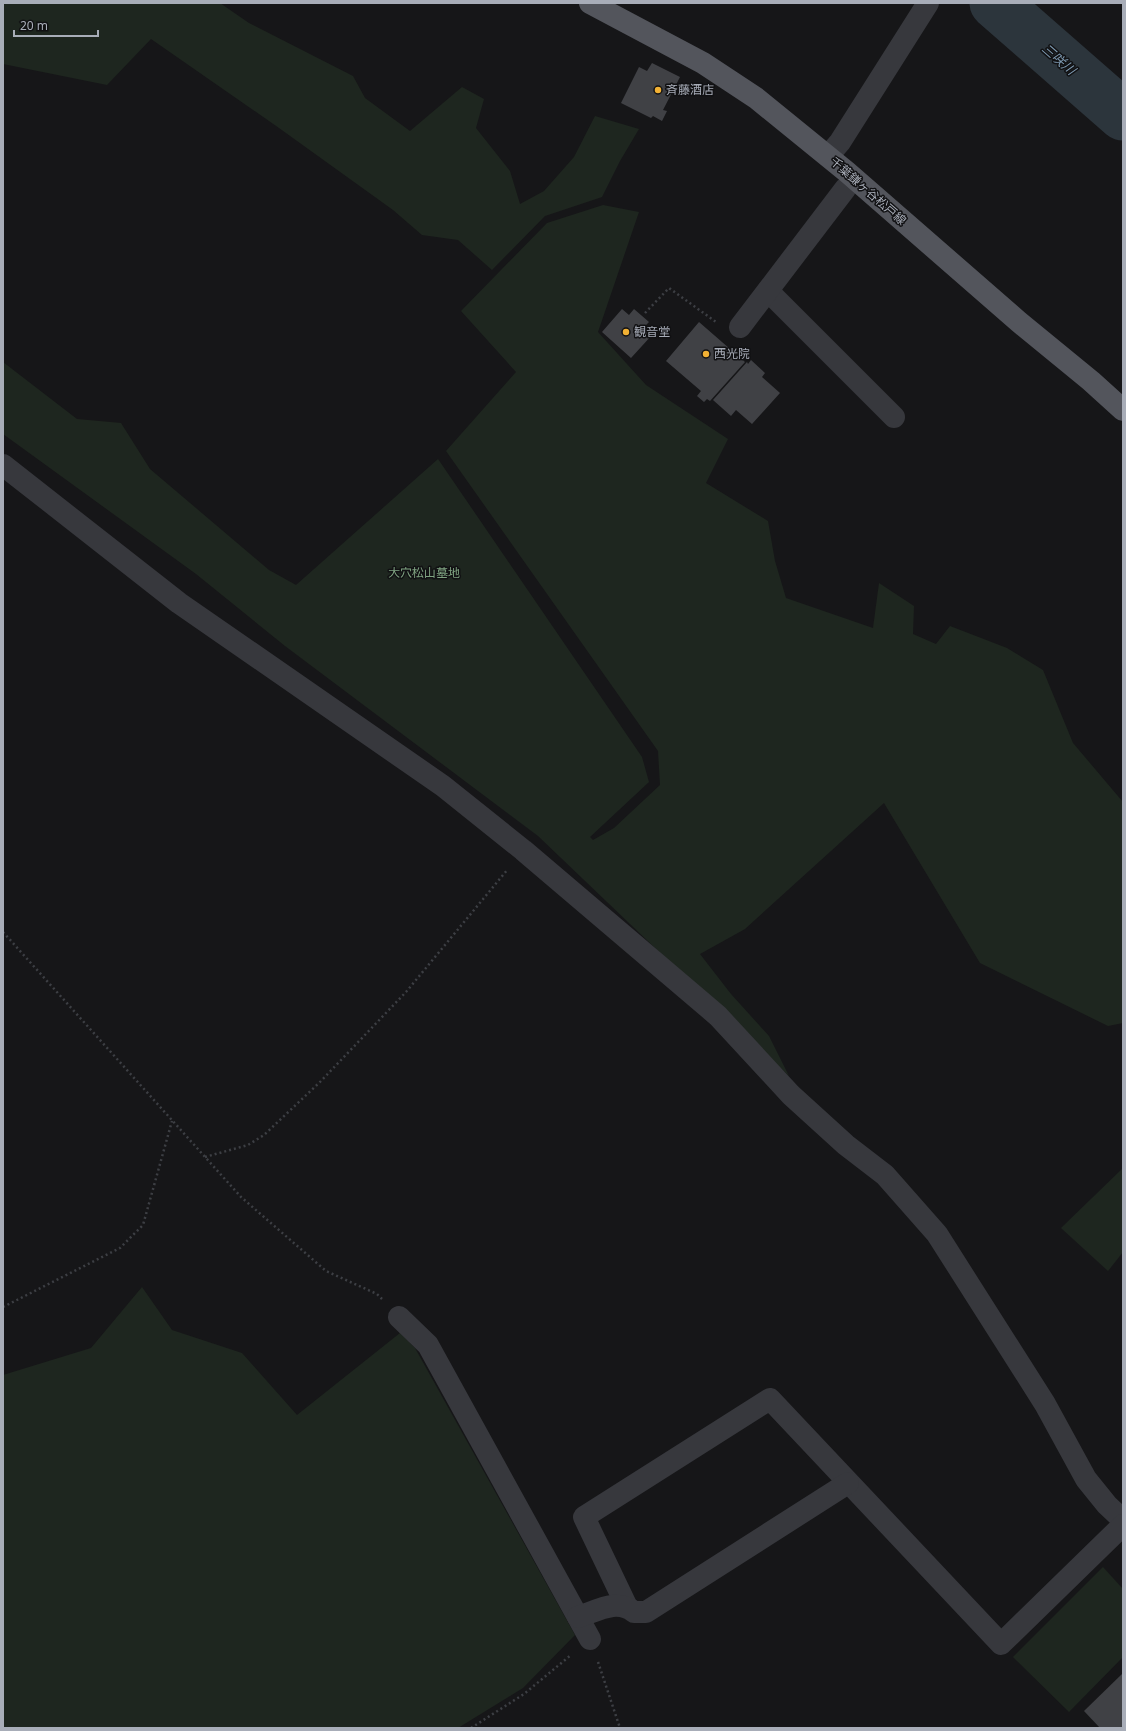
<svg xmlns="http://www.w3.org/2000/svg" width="1126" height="1731" font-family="'Noto Sans','Noto Sans JP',sans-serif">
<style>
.green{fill:#1e261f}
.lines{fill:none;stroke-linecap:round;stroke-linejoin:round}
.river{stroke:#2c353c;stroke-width:51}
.building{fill:#404145}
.path{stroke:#3d3f44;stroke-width:2.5;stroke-dasharray:2 3;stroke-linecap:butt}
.minor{stroke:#37383d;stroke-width:22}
.major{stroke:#53555c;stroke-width:22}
.poi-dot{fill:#f2b134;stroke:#111113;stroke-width:1.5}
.labels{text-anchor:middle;stroke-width:3;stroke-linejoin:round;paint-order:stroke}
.poi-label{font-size:12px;fill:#a8adb8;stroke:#111113;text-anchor:start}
.street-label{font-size:12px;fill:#a8adb8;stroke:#111113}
.park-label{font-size:12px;fill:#7fa381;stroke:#111113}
.water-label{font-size:13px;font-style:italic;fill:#7f9bb3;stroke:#111113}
</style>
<rect width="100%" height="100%" fill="#161618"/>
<g class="green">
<polygon points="3,3 220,3 249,23 353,76 365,98 410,131 462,87 484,99 476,128 510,171 520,204 544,191 574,157 595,116 639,129 620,161 602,197 545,216 492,270 458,240 422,235 393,210 279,128 151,39 107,85 3,64"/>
<polygon points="603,205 639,212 598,332 646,385 728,439 706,483 768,521 775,561 786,598 873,628 879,583 914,606 913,634 936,644 950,626 1007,648 1043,670 1073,743 1123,802 1123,1023 1108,1026 980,963 884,803 745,929 700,954 731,994 769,1036 789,1076 538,836 285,646 196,574 3,434 3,362 77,419 121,423 150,469 269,570 296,585 438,459 642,757 649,782 590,837 593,840 614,828 660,785 658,751 446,451 516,372 461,311 547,223"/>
<polygon points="1123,1168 1123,1252 1108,1271 1061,1228"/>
<polygon points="142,1287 172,1330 242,1353 297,1415 400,1333 415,1348 575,1635 523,1688 458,1728 3,1728 3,1375 91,1348"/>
<polygon points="1103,1567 1123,1589 1123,1657 1069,1712 1013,1657"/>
</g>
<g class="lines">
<polyline class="river" points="995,3 1123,115"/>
</g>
<g class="building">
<polygon points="652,63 680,77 663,110 667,111 662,121 653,116 651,118 621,103 639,67 647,71"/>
<polygon points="622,309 629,315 634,309 649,322 644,327 652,335 631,358 602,332"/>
<polygon points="699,322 745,362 710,401 707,399 704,402 697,396 701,391 666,361"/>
<polygon points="751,360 765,373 762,377 780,393 752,424 736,410 731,416 713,400 747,362 748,364"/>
<polygon points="1123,1673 1123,1728 1100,1728 1084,1711"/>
</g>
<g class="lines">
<g class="path">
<polyline points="645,313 669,288 716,322"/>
<polyline points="3,932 241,1197 326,1271 377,1294 382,1299"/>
<polyline points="205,1157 248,1145 264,1135 320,1082 406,992 508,869"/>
<polyline points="3,1307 120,1248 143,1225 172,1121"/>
<polyline points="598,1662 620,1728"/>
<polyline points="471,1728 524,1694 571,1655"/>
</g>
<g class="minor">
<polyline points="828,156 840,142 928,3"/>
<polyline points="768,291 894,417"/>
<polyline points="740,327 845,189"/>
<polyline points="3,465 179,603 443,786 523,850 718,1016 791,1095 846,1145 885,1175 937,1234 1045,1404 1086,1479 1107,1505 1123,1520"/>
<polyline points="399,1317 428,1345 590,1639"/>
<polyline points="627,1607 584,1517 770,1399 1001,1644 1123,1525"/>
<path d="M578 1617C597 1611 617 1598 634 1612H646L848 1483"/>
</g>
<polyline class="major" points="590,3 703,63 756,98 847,172 1019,322 1091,381 1123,410"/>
</g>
<g class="poi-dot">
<circle cx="658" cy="90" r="4"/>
<circle cx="626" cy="332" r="4"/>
<circle cx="706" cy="354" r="4"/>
</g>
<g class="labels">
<g class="poi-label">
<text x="666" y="94">斉藤酒店</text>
<text x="634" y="336">観音堂</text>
<text x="714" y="358">西光院</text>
</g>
<g class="street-label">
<text transform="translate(868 191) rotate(41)" y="4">千葉鎌ヶ谷松戸線</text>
</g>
<g class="park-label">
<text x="424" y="577">大穴松山墓地</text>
</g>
<g class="water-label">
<text transform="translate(1059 59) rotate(41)" y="5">三咲川</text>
</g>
</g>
<rect width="1126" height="1731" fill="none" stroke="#a8adb8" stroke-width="8"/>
<path d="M14 30v6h84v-6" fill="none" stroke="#a8adb8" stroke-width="2"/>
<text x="20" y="30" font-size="12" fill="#a8adb8" stroke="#111113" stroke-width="3" paint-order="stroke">20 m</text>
</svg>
